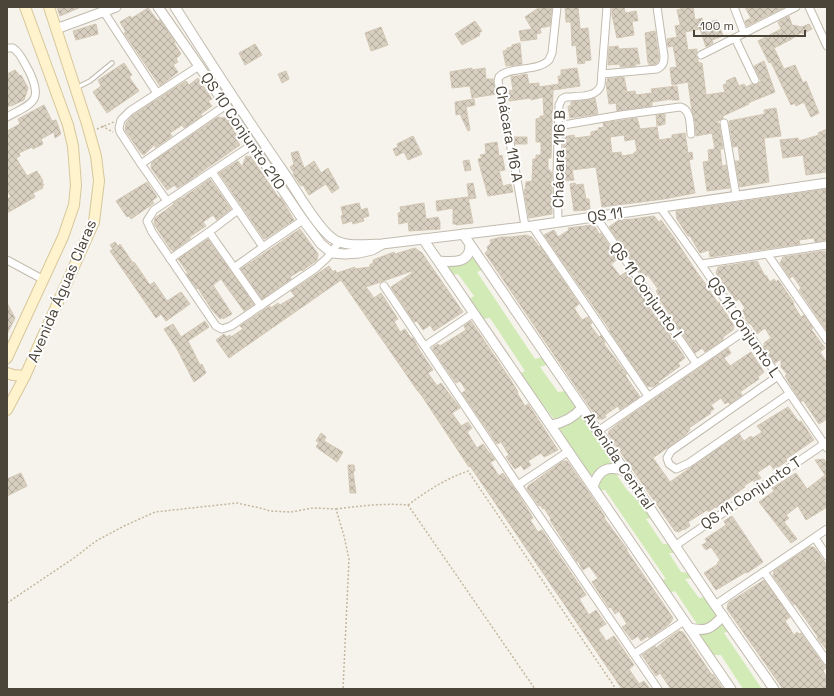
<svg xmlns="http://www.w3.org/2000/svg" width="834" height="696" font-family="'Space Grotesk',sans-serif">
<style>
.park{fill:#d2eab5}
.building{fill:url(#building-cross-hatch);stroke:#d3c7b4;fill-rule:evenodd}
.lines{fill:none;stroke-linecap:round;stroke-linejoin:round}
.service-casing{stroke:#c2bbae;stroke-width:5.5}
.minor-casing{stroke:#c2bbae;stroke-width:9}
.tertiary-casing{stroke:#c2bbae;stroke-width:11}
.secondary-casing{stroke:#d6c79b;stroke-width:12}
.path{stroke:#c4b79f;stroke-width:1.5;stroke-dasharray:2 2;stroke-linecap:butt}
.service{stroke:#fff;stroke-width:3.5}
.minor{stroke:#fff;stroke-width:7}
.tertiary{stroke:#fff;stroke-width:9}
.secondary{stroke:#fff3cd;stroke-width:10}
.labels{text-anchor:middle;stroke-width:4;stroke-linejoin:round;paint-order:stroke}
.street-label{font-size:15px;fill:#4b4439;stroke:#fff}
</style>
<defs>
<pattern id="building-cross-hatch" width="8" height="8" patternUnits="userSpaceOnUse"><rect width="8" height="8" fill="#d8cfc1"/><path d="M0 0l8 8M0 8l8-8" fill="none" stroke="#b1aa9e"/></pattern>
</defs>
<rect width="100%" height="100%" fill="#f6f3ec"/>
<g class="park">
<polygon points="473,257 482,270 477,272 535,359 542,357 547,365 540,367 558,392 566,391 579,409 554,419 519,374 525,371 490,318 484,319 468,300 474,296 458,274 452,275 446,266 463,263"/>
<polygon points="583,414 614,462 590,476 559,428"/>
<polygon points="614,471 627,490 645,508 652,518 646,519 663,544 668,544 675,553 669,553 681,572 689,573 693,578 685,579 699,598 706,597 717,615 710,624 699,627 675,591 669,593 661,580 666,579 605,490 599,490 597,484 604,473"/>
<polygon points="722,621 729,631 724,633 762,689 743,689 721,655 713,655 700,635 712,632"/>
</g>
<g class="building">
<polygon points="57,7 81,7 60,16"/>
<polygon points="540,7 552,7 550,26 540,28 541,33 536,34 537,39 521,41 519,31 532,29 525,17"/>
<polygon points="565,7 578,7 580,29 588,28 591,60 584,61 585,63 578,64 576,45 572,46 571,22 566,22"/>
<polygon points="612,7 624,7 625,13 636,11 638,21 632,21 634,35 617,38 612,15"/>
<polygon points="681,7 693,7 695,20 702,18 704,23 717,20 723,36 712,40 713,43 706,47 700,29 685,32 688,50 697,49 696,55 699,63 702,63 706,95 725,92 723,85 727,83 726,81 735,77 739,86 744,84 746,87 752,84 757,84 761,81 754,66 764,61 775,92 748,103 749,104 723,116 723,118 717,122 718,124 719,123 723,149 720,149 722,166 726,165 730,188 707,191 703,162 709,161 708,150 715,149 712,133 696,136 695,122 692,111 688,82 672,85 670,68 677,67 673,46 668,47 667,39 677,37 675,26 680,25 680,23 677,10 681,9"/>
<polygon points="745,7 785,7 747,26 745,21 751,18"/>
<polygon points="148,8 158,21 160,20 175,42 174,43 181,54 176,59 178,62 173,65 178,72 160,86 124,33 126,32 120,22 130,16 132,18"/>
<polygon points="789,16 792,25 802,27 809,24 812,29 802,34 802,32 790,40 774,48 784,69 795,65 803,83 806,81 819,113 811,117 804,102 796,106 795,103 791,105 771,62 769,63 758,41 781,29 778,22"/>
<polygon points="475,21 482,31 479,33 480,35 462,45 455,34"/>
<polygon points="96,24 98,34 76,40 73,31"/>
<polygon points="381,27 388,45 371,51 365,33"/>
<polygon points="655,31 659,60 656,64 649,65 649,62 648,63 645,33"/>
<polygon points="520,43 522,64 506,66 503,51 507,50 507,48 512,47 512,45"/>
<polygon points="255,44 262,55 245,65 239,53"/>
<polygon points="618,46 619,49 637,48 640,64 635,64 636,66 620,67 620,64 608,65 609,47"/>
<polygon points="124,63 132,75 129,77 139,91 107,113 93,92 101,86 98,80"/>
<polygon points="472,68 472,70 485,68 486,79 493,79 496,94 472,98 470,86 452,88 450,72"/>
<polygon points="577,68 580,86 553,90 551,158 548,158 548,170 550,170 550,172 552,172 552,214 529,218 524,190 525,190 526,182 532,181 533,159 536,159 536,155 541,155 541,142 536,142 536,119 540,118 540,116 544,116 543,97 531,100 531,98 509,101 508,91 513,90 511,77 527,74 529,84 539,83 539,87 559,84 558,76 561,76 561,70"/>
<polygon points="15,70 20,76 21,75 28,88 24,100 11,106 11,105 7,107 7,79 8,79 7,74"/>
<polygon points="286,71 289,79 282,83 278,74"/>
<polygon points="624,77 627,92 635,91 636,95 652,93 651,89 677,86 679,100 672,100 672,99 652,102 652,106 617,111 616,103 609,104 606,82 608,82 607,79"/>
<polygon points="198,78 212,99 208,101 212,106 201,114 202,116 184,128 182,125 170,133 172,136 155,148 155,144 144,155 141,153 125,130 126,123 133,115 173,89 186,81 189,85"/>
<polygon points="595,98 598,114 570,118 568,106 571,106 571,102 587,100"/>
<polygon points="474,99 475,105 466,107 470,130 468,131 460,114 456,115 455,102"/>
<polygon points="44,105 52,121 56,120 61,134 55,138 54,132 41,139 43,144 33,149 32,147 19,153 20,156 16,158 27,176 37,171 38,174 39,174 43,181 42,182 44,185 42,185 43,188 33,193 35,197 7,213 7,199 11,197 7,190 7,131 20,124 18,119"/>
<polygon points="776,108 781,136 764,138 769,182 740,187 735,161 740,161 738,146 733,147 729,121 765,114 764,110"/>
<polygon points="665,114 665,124 657,126 656,115"/>
<polygon points="218,117 223,118 226,117 237,136 235,137 240,145 184,184 177,188 175,185 167,190 151,168 152,162"/>
<path d="M637 118 640 129 657 127 659 140 672 138V135L685 133 688 153 692 152 693 159 689 160 695 193 664 199 602 207 596 167 572 170 574 180 562 181V171H565L563 156V137L574 135 575 138 591 136V132L599 130 598 128 604 127 603 123ZM624 135 625 141 635 139 637 152H634V154L622 156 621 152 612 153 610 137Z"/>
<polygon points="827,129 827,172 806,175 803,155 783,158 780,140 798,138 799,141 819,135 818,133"/>
<polygon points="413,136 422,154 408,160 404,152 396,156 393,149 398,147 397,144"/>
<polygon points="514,137 527,137 527,144 515,144"/>
<polygon points="497,142 499,156 502,155 505,170 499,171 503,186 511,184 513,192 488,196 478,159 482,158 480,155 486,154 485,144"/>
<polygon points="298,151 304,168 314,161 321,173 328,168 339,188 332,193 326,184 309,195 303,185 301,186 293,174 294,173 290,167 294,164 291,153"/>
<polygon points="246,156 251,157 279,198 280,197 284,203 294,220 265,239 264,239 219,173 238,161 242,167"/>
<polygon points="469,160 471,170 465,171 463,161"/>
<polygon points="210,179 231,209 217,220 213,215 203,222 206,226 188,238 191,238 173,251 172,250 171,250 154,224 155,218 174,204 173,203 180,198 181,199"/>
<polygon points="147,182 157,197 152,201 154,203 131,219 129,216 127,217 116,201"/>
<polygon points="473,183 476,198 469,199 467,184"/>
<polygon points="575,183 576,185 583,184 586,199 589,199 590,209 587,209 587,210 574,211 570,184"/>
<polygon points="827,189 827,240 815,242 814,238 799,240 800,244 710,257 709,250 700,253 690,236 688,236 677,219 676,211"/>
<polygon points="468,197 473,223 456,225 456,224 453,224 453,208 437,211 436,201"/>
<polygon points="359,203 361,210 367,208 369,216 363,218 364,221 353,224 352,221 343,224 341,216 343,215 341,207"/>
<polygon points="424,203 426,219 438,217 440,222 440,229 409,231 408,222 399,224 398,213 401,212 400,207"/>
<polygon points="654,216 659,222 661,220 675,239 696,271 710,290 709,290 718,303 719,302 734,326 733,330 723,337 723,340 705,352 702,348 695,353 658,297 659,296 656,291 658,289 648,275 644,278 609,227 619,220 633,219"/>
<polygon points="592,225 596,228 599,234 601,233 618,259 611,264 620,276 626,272 657,317 666,329 685,358 678,363 680,366 658,382 659,383 653,387 647,386 609,330 610,330 544,235 554,230 558,237 569,230 568,228"/>
<polygon points="300,229 318,254 317,260 302,271 301,270 290,277 291,279 262,299 241,269"/>
<polygon points="526,235 532,237 539,247 540,246 579,304 574,308 582,320 588,317 592,323 590,325 599,337 601,335 605,342 604,344 627,374 625,375 640,397 620,410 618,406 605,415 606,417 603,419 598,419 582,396 485,253 488,250 487,247 491,243 490,240 502,237 511,237"/>
<polygon points="208,239 254,304 244,311 221,279 213,285 232,314 223,319 223,317 220,319 212,310 198,288 197,289 186,274 188,273 178,259"/>
<polygon points="115,242 118,246 120,244 133,263 134,262 150,285 154,282 167,301 181,292 190,304 166,321 161,314 156,318 110,251 113,249 110,245"/>
<polygon points="415,248 422,253 463,312 434,331 430,325 423,330 417,321 414,322 391,287 412,273 412,271 366,287 374,298 381,293 398,319 394,321 400,332 405,329 411,338 413,338 420,351 433,370 428,373 437,386 441,383 460,408 452,413 461,426 468,422 472,428 467,432 475,445 477,448 483,444 490,454 490,453 495,460 490,462 499,476 503,473 517,492 533,518 530,520 538,532 542,530 586,595 579,599 589,615 596,610 603,620 606,624 598,629 603,636 606,641 614,636 634,665 629,669 639,684 644,681 650,689 622,689 470,466 469,467 465,461 422,396 417,390 341,280 229,358 216,340 224,334 226,337 230,335 231,337 243,329 240,326 270,306 271,308 278,303 280,305 295,296 291,291 329,266 333,272 335,270 337,273 355,267 355,269 370,267 370,264 373,264 373,260 394,252 395,254"/>
<polygon points="824,251 827,252 827,331 799,290 801,288 793,276 790,278 780,263 783,257"/>
<polygon points="757,261 765,276 766,275 770,282 774,279 776,282 778,280 781,284 794,303 793,304 801,317 804,315 813,328 811,329 825,348 820,352 827,363 827,419 819,424 803,400 801,402 785,376 787,374 781,367 781,359 775,363 763,346 765,345 764,343 771,338 765,328 757,334 751,324 749,324 745,318 746,317 742,311 745,308 739,299 736,301 716,273 718,267"/>
<polygon points="7,303 15,318 7,334"/>
<polygon points="205,321 209,327 188,341 200,365 202,364 206,373 194,382 177,349 164,329 173,324 181,337"/>
<polygon points="471,321 510,379 518,392 517,393 525,406 528,404 532,410 558,450 544,457 541,453 528,461 531,465 524,470 521,465 515,469 506,457 509,455 501,442 497,444 462,393 466,390 460,381 456,383 433,350 433,347 438,344 440,346 466,330 464,326"/>
<polygon points="728,348 731,353 724,358 730,366 751,352 764,372 758,377 759,379 740,392 742,395 730,404 728,402 725,404 721,398 711,405 714,409 710,412 711,413 689,428 690,430 685,435 653,458 670,482 739,434 744,441 751,436 753,438 762,432 757,426 788,407 799,422 801,421 814,440 786,459 787,461 774,470 770,464 757,473 761,478 754,482 753,480 744,486 745,487 716,508 715,507 709,512 707,510 688,522 690,526 684,530 683,529 679,532 675,531 608,434 609,431 619,423"/>
<polygon points="321,433 326,437 324,441 343,452 337,462 316,447 319,442 316,441"/>
<polygon points="824,459 827,464 827,507 806,520 798,506 786,515 789,518 784,522 797,539 791,543 759,502 774,491 772,488 796,473 807,489 825,475 815,460"/>
<polygon points="563,461 567,461 592,497 605,517 604,518 627,549 627,551 673,618 671,622 668,625 649,638 648,636 641,641 638,636 632,640 622,627 627,624 619,611 615,614 611,607 609,608 592,582 598,578 589,566 583,570 578,561 577,562 550,520 551,519 544,508 543,509 540,505 539,506 527,489 528,486"/>
<polygon points="348,465 354,465 355,471 353,471 356,493 350,493"/>
<polygon points="21,473 27,486 7,496 7,479"/>
<polygon points="732,516 763,562 747,573 746,572 716,590 704,573 718,564 717,563 720,560 711,547 706,550 702,545 707,542 705,539 726,525 724,521"/>
<polygon points="809,547 814,547 827,565 827,650 817,638 818,637 795,604 794,605 773,576 774,571"/>
<polygon points="764,580 790,617 785,621 794,635 797,632 799,634 801,633 823,664 827,666 823,671 827,677 827,689 783,689 727,609 728,603"/>
<polygon points="679,631 683,632 712,675 713,674 723,689 671,689 660,673 656,676 642,655 655,646 656,648 667,639"/>
</g>
<g class="lines">
<g class="service-casing">
<polyline id="service" points="76,88 90,81 112,63"/>
</g>
<g class="minor-casing">
<g id="minor">
<polyline points="734,7 744,33"/>
<polyline points="809,7 827,46"/>
<polyline points="104,12 157,93"/>
<polyline points="735,38 755,80"/>
<path d="M7 48H13C21 53 24 63 29 71 44 102 32 103 7 117"/>
<polyline points="701,55 796,7"/>
<path d="M602 74 657 69C663 66 664 63 664 56L657 7"/>
<polyline points="724,123 736,195"/>
<path d="M558 126 621 115 680 107C691 109 690 125 691 134"/>
<polyline points="252,145 154,210 147,221 152,232 216,326 222,329 231,326 316,268 327,258 339,242"/>
<polyline points="141,164 226,105"/>
<polyline points="212,172 263,247 303,220"/>
<polyline points="167,201 141,164 120,132 119,128 121,120 130,111 199,66"/>
<polyline points="660,207 701,264 827,448"/>
<polyline points="596,217 696,363"/>
<path d="M558 221 557 173 559 105 562 99 566 97C578 96 597 98 601 85L607 7"/>
<path d="M525 226 517 179 498 81 499 77C509 66 538 72 549 60L552 53 557 7"/>
<polyline points="532,226 648,396"/>
<polyline points="209,232 238,210"/>
<polyline points="768,255 827,340"/>
<polyline points="170,259 209,232 261,306"/>
<polyline points="7,260 44,280"/>
<polyline points="701,264 827,245"/>
<polyline points="235,267 263,247"/>
<polyline points="384,286 518,485 658,689"/>
<polyline points="425,346 474,313"/>
<polyline points="778,376 671,451 667,458 669,464 676,469 689,463 789,394"/>
<polyline points="598,431 746,330"/>
<polyline points="518,485 569,451"/>
<polyline points="815,538 827,556"/>
<polyline points="676,545 827,442"/>
<polyline points="764,572 827,661"/>
<polyline points="715,605 827,529"/>
<polyline points="634,654 684,621"/>
</g>
</g>
<g class="tertiary-casing">
<g id="tertiary">
<polyline points="158,7 199,66 303,220 321,244 332,253 345,254 359,253 372,250 381,245"/>
<path d="M175 7C211 64 248 121 287 177 298 193 317 227 332 238 345 248 366 244 382 244L532 226 827 183"/>
<polyline points="56,29 116,7"/>
<polyline points="463,234 598,431 715,605 774,689"/>
<polyline points="423,239 731,689"/>
<path d="M439 261C453 262 470 264 470 245"/>
<path d="M551 425C564 423 573 418 582 408"/>
<path d="M593 487C598 470 607 465 625 471"/>
<path d="M689 628C706 632 711 629 723 616"/>
</g>
</g>
<g class="secondary-casing">
<g id="secondary">
<polyline points="7,358 63,237 74,205 76,185 73,146 68,125 25,7"/>
<polyline points="7,373 13,375 25,376"/>
<polyline points="7,410 25,376 94,222 99,181 96,156 87,124 49,7"/>
</g>
</g>
<g class="path">
<polyline points="102,126 113,132"/>
<polyline points="97,129 114,122"/>
<path d="M408 505C427 491 445 479 468 471L616 689"/>
<path d="M336 509C360 506 383 503 408 505L535 689"/>
<polyline points="7,603 74,558 96,541 124,526 155,512 237,503 260,508 270,511 291,512 313,508 336,509 344,536 349,559 343,689"/>
</g>
<use href="#service" class="service"/>
<use href="#minor" class="minor"/>
<use href="#tertiary" class="tertiary"/>
<use href="#secondary" class="secondary"/>
</g>
<g class="labels">
<g class="street-label">
<text transform="translate(243 131) rotate(56)" y="5">QS 10 Conjunto 210</text>
<text transform="translate(509 134) rotate(80)" y="5">Chácara 116 A</text>
<text transform="translate(559 159) rotate(-89)" y="5">Chácara 116 B</text>
<text transform="translate(605 215) rotate(-8)" y="5">QS 11</text>
<text transform="translate(646 290) rotate(55)" y="5">QS 11 Conjunto I</text>
<text transform="translate(62 291) rotate(-67)" y="5">Avenida Águas Claras</text>
<text transform="translate(744 327) rotate(56)" y="5">QS 11 Conjunto L</text>
<text transform="translate(619 461) rotate(56)" y="5">Avenida Central</text>
<text transform="translate(751 493) rotate(-34)" y="5">QS 11 Conjunto T</text>
</g>
</g>
<rect width="834" height="696" fill="none" stroke="#4b4439" stroke-width="16"/>
<path d="M694 30v6h111v-6" fill="none" stroke="#4b4439" stroke-width="2"/>
<text x="700" y="30" font-size="12" fill="#4b4439" stroke="#ffffff" stroke-width="3" paint-order="stroke">100 m</text>
</svg>
